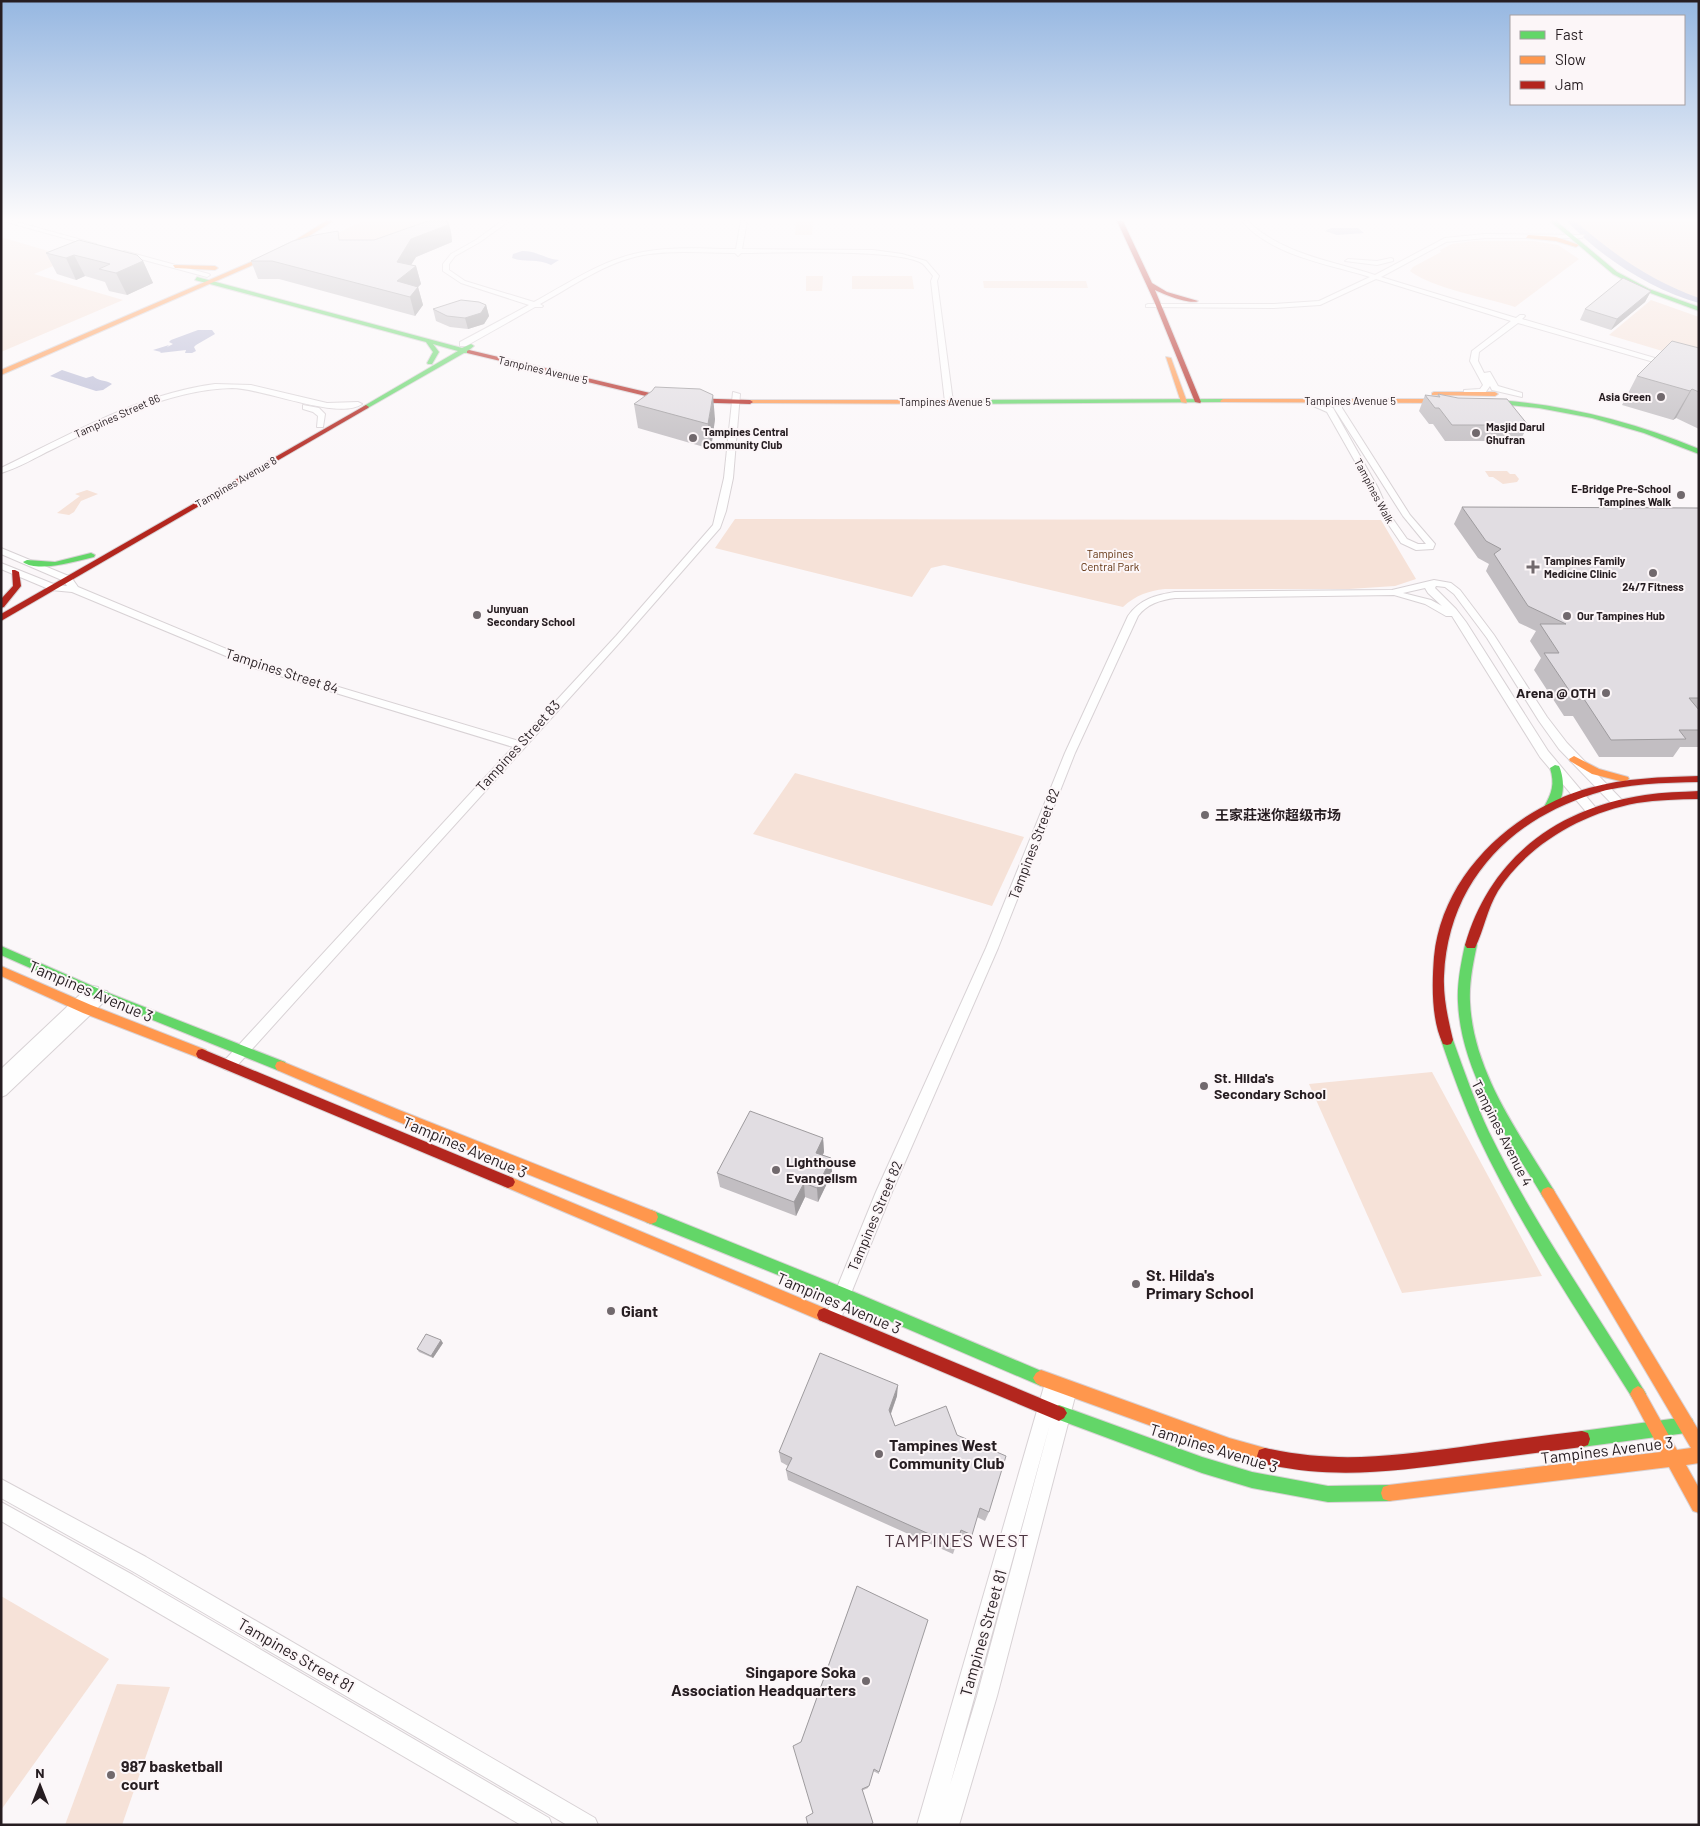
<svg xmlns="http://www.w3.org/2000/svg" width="1700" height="1826" font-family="Barlow,'Noto Sans SC',sans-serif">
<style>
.green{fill:#f6e2d8}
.water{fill:#bbbcd6}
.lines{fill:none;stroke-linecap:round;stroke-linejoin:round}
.canal{fill:#bbbcd6;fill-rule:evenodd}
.street-casing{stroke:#d8d2d5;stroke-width:2}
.fast-casing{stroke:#d8d2d5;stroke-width:2}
.slow-casing{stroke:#d8d2d5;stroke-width:2}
.jam-casing{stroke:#d8d2d5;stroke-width:2}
.street{fill:#fefefe;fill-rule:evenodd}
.fast{fill:#63d668;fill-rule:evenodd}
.slow{fill:#ff974d;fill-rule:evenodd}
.jam{fill:#b3261e;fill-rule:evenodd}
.wall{fill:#c2bec2}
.shaded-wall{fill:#9e9b9e}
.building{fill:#e1dde2;stroke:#9e9b9e}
.poi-dot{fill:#71696d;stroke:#fcf6f8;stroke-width:2}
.labels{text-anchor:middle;stroke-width:4;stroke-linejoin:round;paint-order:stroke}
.far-street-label{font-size:11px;fill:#261d21;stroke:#fcf6f8}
.far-poi-label{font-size:11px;font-weight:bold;fill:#261d21;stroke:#fcf6f8;text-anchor:start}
.far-park-label{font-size:11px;fill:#60310d;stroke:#fcf6f8}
.street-label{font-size:14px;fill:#261d21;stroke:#fcf6f8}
.poi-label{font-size:14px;font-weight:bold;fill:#261d21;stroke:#fcf6f8;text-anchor:start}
.near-street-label{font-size:16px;fill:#261d21;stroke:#fcf6f8}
.near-poi-label{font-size:16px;font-weight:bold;fill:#261d21;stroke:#fcf6f8;text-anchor:start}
.near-neighbourhood-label{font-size:18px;letter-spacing:1px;fill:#4b3540;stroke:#fcf6f8}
</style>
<rect width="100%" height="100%" fill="#fbf7f9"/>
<g class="green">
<polygon points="363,221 452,221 380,249 327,238"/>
<polygon points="796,221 813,221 812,235 795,235"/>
<path d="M1573 221H1699V300C1674 292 1651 282 1629 268 1609 255 1591 237 1573 221Z"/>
<polygon points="1,237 72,258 34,274 123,300 1,352"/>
<path d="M1474 241H1533L1558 245 1579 259 1515 307C1488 298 1431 288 1410 271L1413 267 1441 252 1440 250 1452 244Z"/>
<polygon points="806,276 823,276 822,291 806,291"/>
<polygon points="852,276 912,276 914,289 852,289"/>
<polygon points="983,281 1086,281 1088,288 984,288"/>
<polygon points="1651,300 1699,317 1699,362 1609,335"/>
<polygon points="1485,471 1507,471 1510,474 1515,474 1519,479 1517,482 1503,484 1493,477 1489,477"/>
<polygon points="87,490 98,494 81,501 74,512 69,515 57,513 80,496 75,494"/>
<path d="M735 519 1381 520 1416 579 1395 586 1349 589H1165C1148 591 1136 595 1123 607L944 565 931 568 912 597 715 548Z"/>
<polygon points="795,773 1024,837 992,906 753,834"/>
<polygon points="1432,1072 1542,1276 1402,1293 1309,1084"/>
<polygon points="1,1596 109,1659 1,1810"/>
<polygon points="117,1684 170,1687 122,1825 65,1825"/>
</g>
<g class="water">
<polygon points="1331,228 1358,228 1364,233 1337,235 1325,231"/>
<path d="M522 251C535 250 545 259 559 260L551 265C538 258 525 263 512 258L513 254Z"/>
<polygon points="198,330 212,330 215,334 196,345 194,347 196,351 192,353 185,353 186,350 160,353 161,352 153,350 169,345 167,347 173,344 169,342 171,340"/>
<path d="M62 370 86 378 93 376C97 381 107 380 112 384L103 390 96 391 50 376Z"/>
</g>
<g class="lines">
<path class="canal" d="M1567 221H1575C1613 254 1651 281 1699 298V303C1652 290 1600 257 1567 221Z"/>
<g class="street-casing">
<g id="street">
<polygon points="3,221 13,221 96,244 93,246"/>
<path d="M502 221H509L480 242 455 256 449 264V270L465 281 534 302C569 283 603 259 643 252 672 246 706 249 736 249L741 221H747L742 249 873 250 902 254 926 261 939 276 937 281 953 402 949 404 945 402 931 281 933 276C930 272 926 267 923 264 902 248 773 253 741 253L738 256 735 253C705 253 673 250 643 255 606 262 573 286 540 304L543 306 542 307H535L466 346H460V342L529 305 461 283 443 271V264L451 254 476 240Z"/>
<path d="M1242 221H1248C1281 254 1332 261 1375 275L1445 238 1485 234 1584 235 1582 238H1485L1446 242 1381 277 1516 318 1520 315H1524L1525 316 1522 319 1699 371V375L1518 323 1479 352 1478 361 1484 373 1490 372 1498 386 1522 393V397L1492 390 1490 386 1485 393 1464 394V390L1480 389 1483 385 1470 361 1472 351 1511 321 1376 279 1320 305 1274 308 1146 307V305L1148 304H1274L1319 301 1370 277C1328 264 1272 256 1242 221Z"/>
<polygon points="124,251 209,274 210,275 207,277 122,254 121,253"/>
<polygon points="1391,258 1393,259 1393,261 1377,265 1345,261 1348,259 1377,261"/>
<path d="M215 384 251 385 327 403 358 402 362 404C338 421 263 388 232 388 166 390 110 421 53 449 36 457 19 468 1 473V468C70 435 138 394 215 384Z"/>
<polygon points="733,392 740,394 733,478 726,511 720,528 622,640 234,1069 229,1071 224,1069 222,1065 224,1061 513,747 257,669 72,592 51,590 1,569 1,563 56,585 67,586 64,581 1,554 1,548 71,577 78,587 265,665 519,741 616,636 713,525 724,478"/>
<polygon points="1309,400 1315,400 1333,408 1378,488 1390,515 1407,539 1418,544 1426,544 1403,516 1334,408 1336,400 1342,400 1342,408 1410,515 1435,544 1433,549 1416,550 1401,543 1382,515 1370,488 1327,412 1309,404"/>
<polygon points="303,405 319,408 325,414 323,427 317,427 318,416 313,412 303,409"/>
<path d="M1434 580 1451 583 1460 590 1494 635 1547 717 1567 743 1622 800 1624 803 1622 806H1614L1559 749 1539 721 1487 638 1454 594 1445 587 1436 586 1435 588 1456 609 1466 622 1548 751 1596 808 1598 811 1596 814H1588L1540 757 1452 616H1446L1425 604 1394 595 1175 598C1160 600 1147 604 1138 616L1075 753 998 948 892 1192 839 1323 833 1325 827 1323 825 1317 876 1192 986 948 1065 753 1128 616C1140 599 1156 595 1175 592L1392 590ZM1425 588 1428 593 1442 606 1431 600 1403 593Z"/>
<polygon points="93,986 98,987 99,990 107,991 109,995 107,999 6,1095 1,1097 1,1069 88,987"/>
<path d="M1053 1375 1059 1377 1061 1383 1060 1387 1062 1383 1068 1380 1074 1383 1077 1389 997 1696 959 1825H917L1045 1383 1047 1377ZM1050 1424 977 1696 950 1785Z"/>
<polygon points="1,1479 146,1557 595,1818 598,1825 567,1825 132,1571 1,1498"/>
<polygon points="1,1502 133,1575 549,1818 552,1825 521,1825 1,1521"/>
</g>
</g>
<g class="fast-casing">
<g id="fast">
<polygon points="1550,221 1556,221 1617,272 1649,289 1699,307 1699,311 1645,291 1613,274"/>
<polygon points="197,277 462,348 471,344 474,346 469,350 471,351 471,353 464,353 366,409 363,407 364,406 458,351 433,344 439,352 432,364 428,364 427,363 433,352 426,342 195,280"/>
<polygon points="1223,399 1226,401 1225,402 962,404 959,402 962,400"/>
<path d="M1482 399C1558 403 1629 420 1699 449V454L1644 433 1592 418 1539 408 1480 402 1479 401Z"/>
<path d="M91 553 95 555 94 557C76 561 38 573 23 562L27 560 55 562Z"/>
<path d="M1555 765 1559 766C1565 779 1566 805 1549 811L1544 807C1552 793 1555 784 1550 768Z"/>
<path d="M1471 940 1475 942 1477 945C1473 963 1469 983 1470 1002 1473 1071 1518 1132 1553 1189L1555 1193 1553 1197 1548 1199 1543 1197C1508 1138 1461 1074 1458 1002 1457 983 1461 963 1465 945L1467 942Z"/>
<polygon points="1,946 106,992 285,1062 287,1066 285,1070 281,1071 277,1070 98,998 1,955"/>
<path d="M1447 1035 1451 1036 1453 1040C1464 1071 1475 1102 1489 1132 1533 1222 1591 1304 1643 1389L1646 1394 1643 1399 1638 1402 1633 1399C1579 1313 1521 1228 1478 1136 1464 1105 1452 1073 1441 1040L1443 1036Z"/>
<polygon points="651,1210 847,1289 1046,1373 1049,1378 1046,1383 1041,1386 838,1299 646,1222 644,1217 646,1212"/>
<polygon points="1059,1405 1202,1457 1252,1472 1328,1486 1389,1485 1395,1487 1397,1493 1395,1499 1389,1501 1328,1502 1252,1488 1202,1473 1054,1418 1051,1413 1054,1408"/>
<polygon points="1686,1417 1692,1419 1694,1425 1692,1431 1686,1433 1582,1447 1576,1445 1574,1439 1576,1433 1582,1431"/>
</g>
</g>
<g class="slow-casing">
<g id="slow">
<polygon points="326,221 333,221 298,243 255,264 1,375 1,370 251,262 294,241"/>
<polygon points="1528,235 1556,237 1579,245 1576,247 1556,241 1526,238"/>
<polygon points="173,265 215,266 218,268 215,270 175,268"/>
<polygon points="1166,357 1171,358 1187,402 1186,403 1181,402"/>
<polygon points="1434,392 1495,392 1498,394 1495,396 1432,395 1432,393"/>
<polygon points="1223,399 1450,399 1453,401 1450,403 1221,402 1220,401"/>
<polygon points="750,400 962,400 965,402 962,404 748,403 748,401"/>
<polygon points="1574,756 1599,769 1628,777 1629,779 1624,782 1592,774 1570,761 1569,759"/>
<polygon points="1,966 91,1005 206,1050 208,1054 206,1058 202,1059 83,1013 1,976"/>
<polygon points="281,1061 399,1110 656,1212 658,1217 656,1222 651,1224 389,1118 277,1070 275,1066 277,1062"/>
<polygon points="508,1176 829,1310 831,1315 829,1320 824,1322 503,1186 501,1182 503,1178"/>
<polygon points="1548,1187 1553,1189 1699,1431 1699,1463 1686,1465 1699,1488 1699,1513 1693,1511 1669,1467 1389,1501 1383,1499 1381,1493 1383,1487 1389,1485 1661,1452 1630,1394 1633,1389 1638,1386 1643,1389 1677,1450 1691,1448 1543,1197 1541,1193 1543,1189"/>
<polygon points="1041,1370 1229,1438 1265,1448 1271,1450 1273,1456 1271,1462 1265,1464 1229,1454 1041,1386 1036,1383 1033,1378 1036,1373"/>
</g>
</g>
<g class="jam-casing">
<g id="jam">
<path d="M1117 221H1123L1152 283 1167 292 1198 301C1190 305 1163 294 1155 290L1201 402 1200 403 1195 402 1154 301Z"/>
<polygon points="469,350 650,393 684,398 750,400 753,402 750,404 684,402 650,397 467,353 467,351"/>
<polygon points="366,405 369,407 368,408 1,621 1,614"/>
<polygon points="12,570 15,570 19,572 21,586 4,607 1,608 1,599 13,586"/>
<path d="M1699 776V782C1664 783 1626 783 1593 794 1507 821 1448 885 1444 976 1443 997 1448 1019 1453 1040L1451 1044 1447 1045 1443 1044C1431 1020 1432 983 1434 957 1442 875 1512 810 1589 788 1625 778 1662 777 1699 776Z"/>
<path d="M1699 791V799C1678 799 1658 800 1637 803 1583 813 1528 844 1498 891 1487 909 1484 930 1475 948H1467L1465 945C1490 858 1557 808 1645 795 1663 792 1681 792 1699 791Z"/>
<polygon points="202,1049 513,1178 515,1182 513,1186 508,1188 503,1186 198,1058 196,1054 198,1050"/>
<polygon points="824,1308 1064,1408 1067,1413 1064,1418 1059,1421 819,1320 817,1315 819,1310"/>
<path d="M1582 1431 1588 1433 1590 1439 1588 1445 1582 1447C1543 1452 1504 1457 1465 1462 1394 1471 1336 1480 1265 1464L1259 1462 1257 1456 1259 1450 1265 1448C1335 1464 1392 1456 1461 1447 1501 1441 1542 1436 1582 1431Z"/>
</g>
</g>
<use href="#street" class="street"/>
<use href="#fast" class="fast"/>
<use href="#slow" class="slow"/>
<use href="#jam" class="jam"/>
</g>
<g class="wall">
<polygon points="428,221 448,221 451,232 452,242 416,257 411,265 416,266 421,284 418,287 423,305 415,316 279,279 258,279 251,261 341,240 374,240"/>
<polygon points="79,240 143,261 153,283 127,295 109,291 105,282 85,276 76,280 57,274 46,253"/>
<polygon points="1651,291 1645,302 1611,330 1580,320 1585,309"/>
<polygon points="486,305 489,316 484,324 468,329 450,327 436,321 433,309"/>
<polygon points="1699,348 1699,429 1676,418 1673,420 1622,405 1637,376"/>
<polygon points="1438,394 1528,425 1520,441 1445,441 1433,424 1429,424 1419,411 1425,395 1437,397"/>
<polygon points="634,404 715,419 711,449 638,428"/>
<polygon points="1462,507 1699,508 1699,747 1680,747 1673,757 1599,757 1573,716 1564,716 1534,670 1541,658 1530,641 1536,631 1519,623 1486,571 1489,564 1478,558 1454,524"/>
<polygon points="823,1138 824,1152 823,1155 831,1158 832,1173 818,1202 805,1197 796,1216 720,1187 717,1173"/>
<polygon points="443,1343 433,1358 419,1352 417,1349"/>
<polygon points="897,1396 891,1414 895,1426 989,1512 985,1521 977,1517 968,1543 958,1539 953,1554 788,1480 786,1470 788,1466 781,1462 779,1452"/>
<polygon points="857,1586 879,1772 879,1774 873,1771 868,1788 813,1813 801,1742"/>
</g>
<g class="shaded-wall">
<polygon points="447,221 448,221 451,232 452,242 416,257 405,275 416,266 421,284 418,287 423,305 415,316 410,297 397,281 397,262 411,239"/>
<polygon points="74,255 85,276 76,280 66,258"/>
<polygon points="143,261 153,283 127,295 116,273"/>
<polygon points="1651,291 1645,302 1611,330 1617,319"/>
<polygon points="486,305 489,316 484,324 468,329 465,318"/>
<polygon points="1692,389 1676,418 1673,420 1690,391"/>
<polygon points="713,395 715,419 711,449 708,424"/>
<polygon points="823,1138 824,1152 817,1167 816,1153"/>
<polygon points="831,1158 832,1173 818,1202 817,1188"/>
<polygon points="804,1183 805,1197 796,1216 794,1202"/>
<polygon points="441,1340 443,1343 433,1358 431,1356"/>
<polygon points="898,1385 897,1396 888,1421 889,1410"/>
</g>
<g class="building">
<polygon points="428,221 447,221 448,225 411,239 397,262 416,266 397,281 418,287 410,297 272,261 251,261 293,241 315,235 338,231 339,240 374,240"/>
<polygon points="79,240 137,255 143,261 116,273 99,269 110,264 74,255 66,258 46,253"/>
<polygon points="1623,278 1651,291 1617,319 1585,309"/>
<polygon points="461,300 479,302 486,305 481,313 465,318 447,316 433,309"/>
<polygon points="1672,341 1699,348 1699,392 1692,389 1690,391 1637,376"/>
<polygon points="655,387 700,389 713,395 708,424 634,404 652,391"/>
<polygon points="1438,394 1458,398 1507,399 1528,425 1452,425 1439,408 1435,408 1425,395 1440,397"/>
<polygon points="1462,507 1699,508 1699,698 1689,698 1699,710 1699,730 1679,730 1686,739 1611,740 1584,699 1575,699 1544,653 1559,653 1540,624 1566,624 1528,606 1494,554 1501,549 1486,541"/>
<polygon points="750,1111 823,1138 816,1153 831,1158 817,1188 804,1183 794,1202 717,1173"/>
<polygon points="426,1334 441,1340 431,1356 417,1349"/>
<polygon points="820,1353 898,1385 889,1410 895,1426 946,1406 957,1435 1006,1456 989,1512 980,1508 972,1535 961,1530 956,1546 786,1470 792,1458 779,1452"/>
<polygon points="857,1586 928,1620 879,1772 874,1769 869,1786 862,1789 873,1823 869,1825 808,1825 806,1817 813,1813 793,1746 801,1742"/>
</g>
<linearGradient id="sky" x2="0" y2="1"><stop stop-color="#96b7e1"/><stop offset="0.46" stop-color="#fdfbfc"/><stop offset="1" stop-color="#fdfbfc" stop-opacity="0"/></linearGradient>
<rect width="1700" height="477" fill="url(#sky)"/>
<g class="poi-dot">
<circle cx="1661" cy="397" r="5"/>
<circle cx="1476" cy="433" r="5"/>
<circle cx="693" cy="438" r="5"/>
<circle cx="1681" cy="495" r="5"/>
<path d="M1530.5 559.5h5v5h5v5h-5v5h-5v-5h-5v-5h5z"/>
<circle cx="1653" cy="573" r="5"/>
<circle cx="477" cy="615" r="5"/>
<circle cx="1567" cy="616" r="5"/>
<circle cx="1606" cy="693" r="5"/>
<circle cx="1205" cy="815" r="5"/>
<circle cx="1204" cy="1086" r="5"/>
<circle cx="776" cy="1170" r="5"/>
<circle cx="1136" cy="1284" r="5"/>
<circle cx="611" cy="1311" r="5"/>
<circle cx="879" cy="1454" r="5"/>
<circle cx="866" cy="1681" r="5"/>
<circle cx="111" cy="1775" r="5"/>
</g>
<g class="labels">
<g class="far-street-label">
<text transform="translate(543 370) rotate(13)" y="4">Tampines Avenue 5</text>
<text x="1350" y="405">Tampines Avenue 5</text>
<text x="945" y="406">Tampines Avenue 5</text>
<text transform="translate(117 416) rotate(-24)" y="4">Tampines Street 86</text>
<text transform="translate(236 482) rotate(-30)" y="4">Tampines Avenue 8</text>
<text transform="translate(1374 491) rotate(62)" y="4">Tampines Walk</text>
</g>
<g class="far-poi-label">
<text x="1651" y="401" text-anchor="end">Asia Green</text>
<text x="1486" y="431">Masjid Darul<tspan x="1486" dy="13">Ghufran</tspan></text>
<text x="703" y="436">Tampines Central<tspan x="703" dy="13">Community Club</tspan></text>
<text x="1671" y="493" text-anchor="end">E-Bridge Pre-School<tspan x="1671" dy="13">Tampines Walk</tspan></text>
<text x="1544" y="565">Tampines Family<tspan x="1544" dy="13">Medicine Clinic</tspan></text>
<text x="1653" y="591" text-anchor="middle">24/7 Fitness</text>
<text x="487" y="613">Junyuan<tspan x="487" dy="13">Secondary School</tspan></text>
<text x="1577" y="620">Our Tampines Hub</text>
</g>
<g class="far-park-label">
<text x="1110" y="558">Tampines<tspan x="1110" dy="13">Central Park</tspan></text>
</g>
<g class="street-label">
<text transform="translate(282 671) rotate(18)" y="5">Tampines Street 84</text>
<text transform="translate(518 746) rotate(-48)" y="5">Tampines Street 83</text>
<text transform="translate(1034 844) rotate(-69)" y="5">Tampines Street 82</text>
<text transform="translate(1502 1133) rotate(63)" y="5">Tampines Avenue 4</text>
<text transform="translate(875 1216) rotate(-67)" y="5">Tampines Street 82</text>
</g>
<g class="poi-label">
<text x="1596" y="698" text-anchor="end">Arena @ OTH</text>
<text x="1215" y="820">王家莊迷你超级市场</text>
<text x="1214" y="1083">St. Hilda's<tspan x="1214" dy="16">Secondary School</tspan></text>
<text x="786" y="1167">Lighthouse<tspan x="786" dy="16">Evangelism</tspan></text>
</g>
<g class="near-street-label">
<text transform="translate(91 991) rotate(23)" y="6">Tampines Avenue 3</text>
<text transform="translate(465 1147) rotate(23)" y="6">Tampines Avenue 3</text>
<text transform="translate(839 1303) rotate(23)" y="6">Tampines Avenue 3</text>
<text transform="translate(1214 1448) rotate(17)" y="6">Tampines Avenue 3</text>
<text transform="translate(1607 1450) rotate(-7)" y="6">Tampines Avenue 3</text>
<text transform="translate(983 1633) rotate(-74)" y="6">Tampines Street 81</text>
<text transform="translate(296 1655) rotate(30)" y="6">Tampines Street 81</text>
</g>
<g class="near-poi-label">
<text x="1146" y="1281">St. Hilda's<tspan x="1146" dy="18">Primary School</tspan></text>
<text x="621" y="1317">Giant</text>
<text x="889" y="1451">Tampines West<tspan x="889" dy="18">Community Club</tspan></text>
<text x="856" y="1678" text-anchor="end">Singapore Soka<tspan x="856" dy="18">Association Headquarters</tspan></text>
<text x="121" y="1772">987 basketball<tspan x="121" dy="18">court</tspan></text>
</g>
<g class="near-neighbourhood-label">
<text x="957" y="1547">TAMPINES WEST</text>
</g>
</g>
<rect width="1700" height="1826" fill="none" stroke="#261d21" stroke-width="5"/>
<rect x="1510" y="15" width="175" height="90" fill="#fcf6f8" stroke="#a69fa2"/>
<rect x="1520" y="31" width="25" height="8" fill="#63d668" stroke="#a69fa2"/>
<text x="1555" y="40" font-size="15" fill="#261d21">Fast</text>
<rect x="1520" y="56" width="25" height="8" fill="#ff974d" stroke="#a69fa2"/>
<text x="1555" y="65" font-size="15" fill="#261d21">Slow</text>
<rect x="1520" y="81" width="25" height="8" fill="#b3261e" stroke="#a69fa2"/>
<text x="1555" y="90" font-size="15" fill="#261d21">Jam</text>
<g transform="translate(40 1786)" stroke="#fcf6f8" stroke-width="4" paint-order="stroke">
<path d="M0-4L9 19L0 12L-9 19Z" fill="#261d21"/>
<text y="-8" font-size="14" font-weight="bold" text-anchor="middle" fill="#261d21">N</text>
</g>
</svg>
